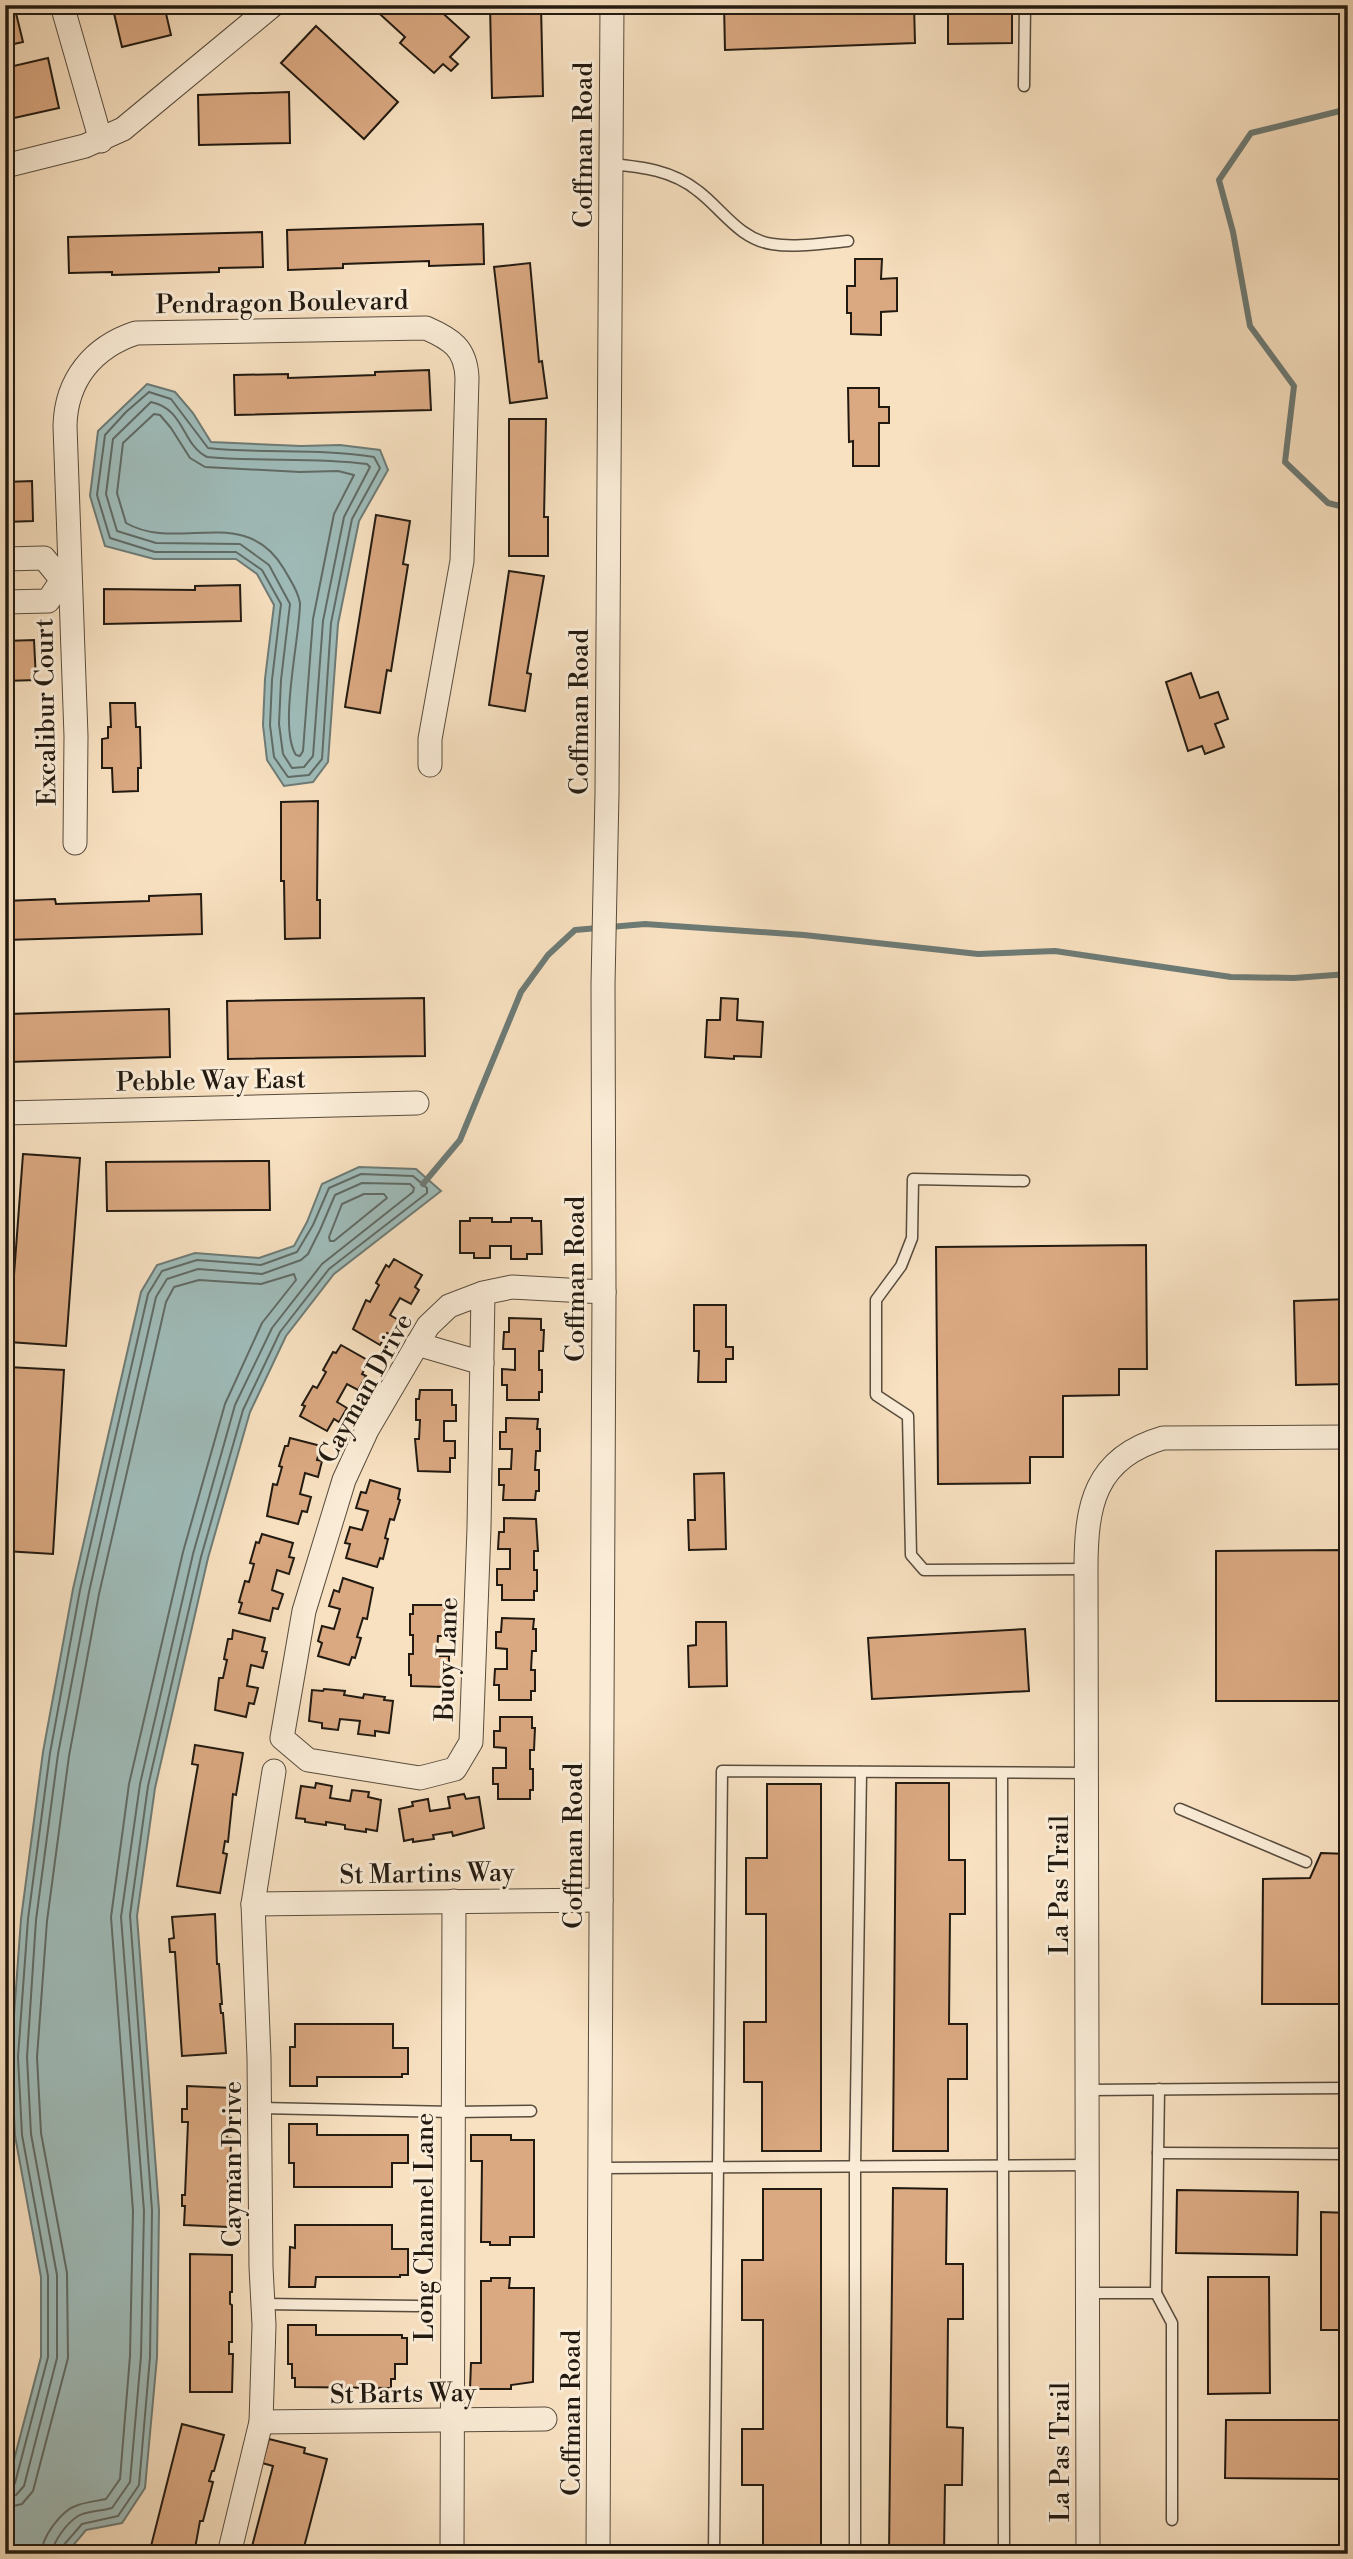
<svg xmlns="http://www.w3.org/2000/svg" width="1353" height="2559" font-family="'Libre Bodoni',serif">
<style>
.water{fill:#9fbcba;stroke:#6d7b76;stroke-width:2}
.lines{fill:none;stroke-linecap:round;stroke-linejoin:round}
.shore{stroke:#606b66;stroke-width:2}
.stream{stroke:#6d7b76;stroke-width:6}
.building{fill:#daa881;stroke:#221a11;stroke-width:2}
.service-casing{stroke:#584c3d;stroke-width:13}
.minor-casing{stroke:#584c3d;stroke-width:25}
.service{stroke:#faecd7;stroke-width:10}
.minor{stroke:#faecd7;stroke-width:23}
.labels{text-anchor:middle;stroke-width:6;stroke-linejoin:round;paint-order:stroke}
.street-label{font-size:26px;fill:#221a11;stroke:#faecd7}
</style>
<rect width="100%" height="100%" fill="#f8e1c1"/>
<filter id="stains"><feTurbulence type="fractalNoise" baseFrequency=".00286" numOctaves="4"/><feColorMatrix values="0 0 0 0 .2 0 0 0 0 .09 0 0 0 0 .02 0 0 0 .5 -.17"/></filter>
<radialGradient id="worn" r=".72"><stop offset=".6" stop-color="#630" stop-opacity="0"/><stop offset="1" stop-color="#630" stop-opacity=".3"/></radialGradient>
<g class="water">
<polygon points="147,384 175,392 193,413 211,442 301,446 340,445 380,450 388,470 359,521 338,624 328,762 313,782 284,786 267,760 263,725 265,679 274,605 257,574 236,559 154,559 105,546 90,496 98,431"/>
<polygon points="359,1167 416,1169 441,1191 334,1274 286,1336 250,1412 208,1558 155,1788 137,1916 159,2210 157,2357 145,2488 122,2523 86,2530 66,2554 5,2554 5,2494 41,2357 41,2277 15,2136 11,2057 21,1919 43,1752 73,1589 141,1292 157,1265 195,1253 259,1258 294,1246 307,1222 322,1184"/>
</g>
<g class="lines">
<g class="shore">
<path d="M149 392 171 399 208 448C263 454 320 448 374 457L380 468 352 519 331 623 322 759 309 775 288 777 274 757 270 725 272 680 281 604 262 570 236 552H155L110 538 97 495 105 435 126 412Z"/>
<path d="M151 402C185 409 182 445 207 457 260 462 315 457 367 464L370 467 344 517 323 621 313 756 304 767 292 768 283 754 279 724 281 680 290 604 269 565 240 544 156 543 117 531 106 494 113 439Z"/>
<path d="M154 414 160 415 171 428 190 458 205 467 300 472 338 471 354 475 334 514 313 619 303 751 300 756 296 755C278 728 300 637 300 603 298 590 290 580 284 569 245 503 178 553 126 523L117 493 123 443Z"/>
<polygon points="364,1194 384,1194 387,1198 334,1241 330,1241 329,1237 342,1204"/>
<polyline points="5,2489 12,2488 15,2483 48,2357 48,2276 22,2135 18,2057 28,1919 50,1753 80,1590 148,1294 162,1271 197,1260 261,1265 297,1252 313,1225 329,1188 361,1174 413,1176 427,1188 427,1193 329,1269 280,1332 243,1410 201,1557 148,1786 130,1915 152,2210 150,2357 139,2485 118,2516 82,2524 62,2547 61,2554"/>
<path d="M5 2498 16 2495 24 2486 57 2358V2275L31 2134 27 2057 36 1920 58 1754 89 1592 156 1297 167 1279 198 1269 262 1274 301 1260 308 1254 320 1230 335 1195 362 1183 410 1184 414 1188 413 1192 322 1264 272 1328 235 1405 193 1554 140 1784 121 1917 144 2211 141 2356 130 2482 112 2508C102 2511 87 2511 78 2516 67 2523 53 2541 52 2554"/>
<path d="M5 2508 22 2504 33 2491 68 2358 67 2273 41 2133 37 2057 47 1921 69 1756 99 1594 166 1302 174 1287 199 1280 261 1284 294 1274 296 1280 262 1323 225 1404 183 1552 129 1784 111 1917 133 2211 130 2356 120 2479 106 2499C97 2501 87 2502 78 2505 61 2510 42 2537 41 2554"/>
</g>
<g class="stream">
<polyline points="1348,109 1251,133 1219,180 1233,232 1250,326 1294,386 1285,462 1328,503 1348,508"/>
<polyline points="423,1184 460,1140 521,992 548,955 575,930 645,924 804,935 978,954 1055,951 1231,977 1294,978 1348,974"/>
</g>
</g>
<g class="building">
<polygon points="5,5 14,5 23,42 5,46"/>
<polygon points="112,5 164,5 171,35 122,47"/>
<polygon points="370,5 438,5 436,7 469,37 450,57 458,64 451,71 443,64 434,73 400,43 405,37"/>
<polygon points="490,5 541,5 543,96 492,98"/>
<polygon points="724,5 914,5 915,43 725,50"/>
<polygon points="948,5 1012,5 1012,43 948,44"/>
<polygon points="316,26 398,102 364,139 281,63"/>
<polygon points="48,58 59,108 5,120 5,68"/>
<polygon points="289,92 290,143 199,145 198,95"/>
<polygon points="483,224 484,264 429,266 429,261 343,264 343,268 288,270 287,230"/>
<polygon points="262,232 263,267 219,268 219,272 112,275 112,272 69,273 68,237"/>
<polygon points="855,259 882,259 881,279 897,278 897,311 881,312 881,335 851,334 851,313 847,313 847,286 855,286"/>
<polygon points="530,263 539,362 542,361 547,398 510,403 494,267"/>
<polygon points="429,370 431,410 235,415 234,375 288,374 288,378 375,375 375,372"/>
<polygon points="848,388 879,388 879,407 889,407 889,423 879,423 879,466 853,466 853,441 849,442"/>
<polygon points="509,419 546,419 544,517 548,517 548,556 509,556"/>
<polygon points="32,481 33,521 5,522 5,482"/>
<polygon points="376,515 410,521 403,564 408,565 391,671 387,670 380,713 345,707"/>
<polygon points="509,571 544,576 527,673 531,674 525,711 489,705"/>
<polygon points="240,585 241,621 104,624 104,589 195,590 195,586"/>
<polygon points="34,640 36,680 5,681 5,641"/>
<polygon points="1191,673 1200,698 1218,692 1228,719 1215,724 1224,747 1205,754 1202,746 1188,751 1166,682"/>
<polygon points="110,703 135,703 136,727 140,727 141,768 138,768 138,791 113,792 112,768 102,768 102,739 108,738 108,727 111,727"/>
<polygon points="318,801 317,900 320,900 320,938 285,939 284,881 281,881 281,802"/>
<polygon points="201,894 202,934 6,940 5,901 55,899 56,904 149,901 149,896"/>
<polygon points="424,998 425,1056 228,1059 227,1001"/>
<polygon points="721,998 738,999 737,1020 763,1022 761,1057 734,1056 734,1059 705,1057 707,1020 720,1020"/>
<polygon points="169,1009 170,1057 9,1062 8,1014"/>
<polygon points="23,1154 80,1158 66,1346 9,1342"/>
<polygon points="269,1161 270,1210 107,1211 106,1162"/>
<polygon points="470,1218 492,1218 492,1222 511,1222 511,1218 532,1218 532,1221 541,1221 542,1254 527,1254 527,1259 511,1259 511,1246 490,1246 490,1258 474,1258 474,1253 460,1253 460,1221 470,1221"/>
<polygon points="1146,1245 1147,1369 1119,1369 1119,1395 1063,1396 1063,1457 1030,1457 1030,1483 938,1484 936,1247"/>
<polygon points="394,1259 422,1275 415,1287 419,1290 411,1304 400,1298 390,1315 400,1321 392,1335 387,1333 380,1345 353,1329 366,1300 370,1302 379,1285 376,1283 386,1265 389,1267"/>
<polygon points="1348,1299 1348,1384 1296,1385 1294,1301"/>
<polygon points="694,1305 726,1305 726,1347 733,1347 733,1359 726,1359 726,1382 698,1382 699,1351 694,1351"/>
<polygon points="509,1318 541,1319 541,1330 544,1330 543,1351 539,1351 539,1370 542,1370 542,1392 539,1392 539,1400 507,1400 507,1385 502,1385 502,1369 515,1370 515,1349 503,1349 504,1332 509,1332"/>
<polygon points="341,1345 369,1361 362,1374 366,1376 358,1390 347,1384 337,1402 347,1408 339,1422 334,1419 327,1431 300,1416 305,1406 302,1405 313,1386 317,1388 326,1372 323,1370 333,1352 336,1353"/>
<polygon points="8,1367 64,1370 53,1554 5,1551 5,1413"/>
<polygon points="420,1390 452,1390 452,1405 456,1405 456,1421 444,1421 444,1441 455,1441 455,1458 450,1458 450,1472 418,1471 415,1439 419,1439 420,1420 416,1420 416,1399 419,1399"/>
<polygon points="506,1418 538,1419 537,1429 540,1429 540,1451 536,1451 535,1470 539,1470 539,1491 536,1491 535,1500 503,1500 504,1485 499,1485 499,1469 511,1469 512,1449 500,1449 500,1432 506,1432"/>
<polygon points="290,1438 321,1446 317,1460 322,1461 318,1477 305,1473 300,1494 311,1497 307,1512 302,1511 298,1524 267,1516 273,1484 277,1485 282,1467 279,1466 285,1446 288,1446"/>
<polygon points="724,1473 726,1549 689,1550 688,1520 695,1520 694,1474"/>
<polygon points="370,1480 400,1489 398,1499 400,1500 394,1520 390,1519 385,1538 388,1539 383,1559 380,1558 377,1567 346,1558 350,1544 345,1543 350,1527 362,1530 368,1511 356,1508 361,1492 366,1493"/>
<polygon points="504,1518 536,1519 538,1551 534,1551 534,1570 537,1570 537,1591 534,1591 534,1600 502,1600 502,1585 497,1585 497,1569 510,1569 510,1549 498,1549 499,1532 504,1532"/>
<polygon points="262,1534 293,1543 289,1557 294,1558 289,1574 277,1570 272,1590 283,1594 278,1609 273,1608 270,1621 239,1613 242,1603 239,1602 245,1581 249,1582 254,1564 250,1563 256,1542 259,1543"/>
<polygon points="1348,1550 1348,1701 1216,1701 1216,1551"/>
<polygon points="343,1578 373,1588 367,1619 363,1618 357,1637 361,1638 355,1658 352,1657 349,1665 318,1656 322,1643 318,1641 322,1626 334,1629 340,1609 329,1606 334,1590 339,1592"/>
<polygon points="413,1605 445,1605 445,1619 450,1619 450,1636 438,1636 437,1656 449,1656 449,1673 443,1673 443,1687 411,1686 411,1675 409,1675 409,1654 413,1654 413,1635 410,1635 410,1614 413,1614"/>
<polygon points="502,1618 534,1619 533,1629 536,1629 536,1651 532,1651 531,1670 535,1670 535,1691 531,1691 531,1700 499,1700 499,1685 494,1685 495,1669 507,1669 507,1649 496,1648 496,1632 501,1632"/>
<polygon points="696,1622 726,1622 727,1686 689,1687 688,1646 696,1645"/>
<polygon points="1025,1629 1029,1691 872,1699 868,1638"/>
<polygon points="233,1630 265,1638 262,1651 267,1652 263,1668 251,1665 247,1686 258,1688 254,1704 249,1703 246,1717 215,1710 219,1678 223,1678 227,1660 224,1659 228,1639 232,1639"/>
<polygon points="324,1689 345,1691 344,1695 363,1698 364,1694 385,1697 384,1700 393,1701 389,1733 375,1731 375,1736 358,1734 360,1721 340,1719 338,1730 322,1728 322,1723 309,1721 312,1690 323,1691"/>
<polygon points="500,1717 532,1717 532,1728 535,1728 534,1750 530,1750 530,1769 533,1769 533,1790 530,1790 530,1799 498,1799 498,1784 493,1784 493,1768 506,1768 506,1748 494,1747 494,1731 500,1731"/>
<polygon points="195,1745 243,1753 236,1795 233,1794 228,1842 225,1841 223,1853 227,1854 220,1893 177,1886 198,1765 192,1764"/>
<polygon points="316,1783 332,1786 330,1798 350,1801 352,1790 369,1792 368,1797 381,1800 377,1831 366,1829 366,1832 345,1829 345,1825 326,1822 326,1825 305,1822 305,1819 296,1818 301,1786 315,1788"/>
<polygon points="896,1783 949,1783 949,1860 965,1860 965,1914 950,1914 949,2024 967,2024 967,2079 948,2079 948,2151 893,2151"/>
<polygon points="767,1784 821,1784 821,2151 762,2151 762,2082 744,2082 744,2022 766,2022 766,1914 746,1914 746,1858 767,1858"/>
<polygon points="464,1794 466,1799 479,1797 484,1828 453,1836 452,1832 433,1835 434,1839 413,1842 413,1839 404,1841 399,1809 413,1806 412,1802 428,1799 430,1811 450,1808 448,1797"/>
<polygon points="1321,1853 1348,1854 1348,2004 1262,2004 1263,1879 1310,1878"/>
<polygon points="215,1914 217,1964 219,1964 222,2004 220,2004 221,2013 223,2013 226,2053 182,2056 175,1952 170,1952 169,1939 174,1938 172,1917"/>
<polygon points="295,2024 393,2024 393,2048 408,2048 408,2074 402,2074 402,2077 317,2077 317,2086 290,2086 290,2047 295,2047"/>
<polygon points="187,2086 232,2088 231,2127 228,2127 227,2138 231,2138 230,2178 228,2178 228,2189 230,2189 229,2227 184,2225 185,2206 182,2206 182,2195 185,2195 188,2122 182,2122 182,2109 187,2109"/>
<polygon points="289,2124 317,2124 317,2135 408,2135 408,2163 392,2163 392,2187 294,2187 294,2163 289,2163"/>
<polygon points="471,2135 511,2135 511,2140 534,2140 534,2237 510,2237 510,2245 490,2245 490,2242 481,2242 482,2161 471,2161"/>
<polygon points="893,2188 947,2189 946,2264 963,2264 963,2319 948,2319 947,2427 963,2428 962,2485 945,2485 944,2554 889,2554"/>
<polygon points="763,2189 821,2189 821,2554 763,2554 763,2485 742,2485 742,2429 763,2429 763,2320 742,2320 742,2260 763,2260"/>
<polygon points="1177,2190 1298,2192 1297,2255 1176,2253"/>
<polygon points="1321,2212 1348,2213 1348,2330 1321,2330"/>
<polygon points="295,2225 392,2225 392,2249 408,2249 408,2275 400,2275 400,2277 316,2277 315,2287 289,2287 290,2247 295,2248"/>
<polygon points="190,2254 232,2255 232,2292 230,2292 230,2304 232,2305 232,2342 229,2342 229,2354 233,2354 232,2392 190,2392"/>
<polygon points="1208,2277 1269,2277 1270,2393 1208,2394"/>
<polygon points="491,2278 510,2278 509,2288 534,2288 533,2382 511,2385 511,2389 470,2389 471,2363 481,2363 481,2281 491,2281"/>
<polygon points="288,2325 316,2325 316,2335 402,2335 402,2338 407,2338 407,2364 395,2364 395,2379 391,2379 391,2388 295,2387 295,2378 292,2378 292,2364 288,2364"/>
<polygon points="1226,2420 1343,2420 1342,2479 1225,2478"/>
<polygon points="182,2424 224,2435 214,2471 212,2471 209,2481 213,2482 203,2521 200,2521 194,2554 149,2554"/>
<polygon points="269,2439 305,2448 304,2453 327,2459 303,2551 281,2548 280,2554 250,2554 273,2466 262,2463"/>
</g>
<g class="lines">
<g class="service-casing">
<g id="service">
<polyline points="1024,86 1025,5"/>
<path d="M611 164C642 167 672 170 698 191 722 209 739 239 772 244 796 248 824 243 848 241"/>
<polyline points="1024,1181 913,1179 912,1238 901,1266 876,1300 876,1395 908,1416 911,1555 924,1570 1086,1569"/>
<polyline points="1002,1773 1004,2554"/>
<polyline points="1180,1809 1306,1862"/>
<polyline points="1088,2090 1348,2088"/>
<polyline points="260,2108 453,2112 531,2111"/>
<polyline points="1158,2153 1348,2154"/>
<polyline points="600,2168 1088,2165"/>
<polyline points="1088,2293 1156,2293 1159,2089"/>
<polyline points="1156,2293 1172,2323 1172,2520"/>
<polyline points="263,2304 417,2306"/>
<polyline points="714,2554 722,1771 1087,1773"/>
<polyline points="855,2554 855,2167 861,1772"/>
</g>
</g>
<g class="minor-casing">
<g id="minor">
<polyline points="62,5 101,141"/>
<polyline points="5,166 85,146 123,129 273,5"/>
<polyline points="5,559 44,558 62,580"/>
<polyline points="5,602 48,601 62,580"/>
<path d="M75 843 76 736 65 426C66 380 93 347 136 333L426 328C451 339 466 348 467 378L462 561 430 739V765"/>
<polyline points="5,1113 417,1103"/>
<polyline points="483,1293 479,1528 471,1742 455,1769 420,1778 308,1760 282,1738 304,1611 344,1480 367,1430 428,1326 449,1306 483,1293 512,1287 604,1292"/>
<polyline points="417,1344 482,1363"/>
<polyline points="253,1904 601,1900"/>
<polyline points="261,2422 545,2419"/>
<polyline points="229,2554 261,2422 264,2325 261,2267 259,2058 253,1904 274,1771"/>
<polyline points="452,2554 454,1901"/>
<polyline points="598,2554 604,1292 603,984 607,793 612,5"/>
<path d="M1088 2554 1086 1569C1086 1506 1094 1458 1163 1438L1348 1437"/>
</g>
</g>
<use href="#service" class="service"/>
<use href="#minor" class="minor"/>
</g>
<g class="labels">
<g class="street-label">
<text transform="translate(583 145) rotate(-90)" y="9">Coffman Road</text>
<text transform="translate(282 302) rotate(-1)" y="9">Pendragon Boulevard</text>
<text transform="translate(45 712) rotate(-91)" y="9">Excalibur Court</text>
<text transform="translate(579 712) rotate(-90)" y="9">Coffman Road</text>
<text transform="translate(211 1080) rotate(-1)" y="9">Pebble Way East</text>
<text transform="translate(575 1279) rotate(-90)" y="9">Coffman Road</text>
<text transform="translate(365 1388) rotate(-61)" y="9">Cayman Drive</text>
<text transform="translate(446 1659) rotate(-88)" y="9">Buoy Lane</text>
<text transform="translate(573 1846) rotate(-90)" y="9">Coffman Road</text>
<text transform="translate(427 1873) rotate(-1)" y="9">St Martins Way</text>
<text transform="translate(1059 1885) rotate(-90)" y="9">La Pas Trail</text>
<text transform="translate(232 2164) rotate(-90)" y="9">Cayman Drive</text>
<text transform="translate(424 2227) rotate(-90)" y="9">Long Channel Lane</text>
<text transform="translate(403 2393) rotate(-1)" y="9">St Barts Way</text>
<text transform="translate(571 2413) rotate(-90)" y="9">Coffman Road</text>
<text transform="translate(1060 2452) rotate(-90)" y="9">La Pas Trail</text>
</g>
</g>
<rect width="1353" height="2559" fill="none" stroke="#f8e1c1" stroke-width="28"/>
<rect x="7" y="7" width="1339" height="2545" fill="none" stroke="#221a11" stroke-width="3.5"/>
<rect x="14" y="14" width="1325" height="2531" fill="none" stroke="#221a11" stroke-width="2"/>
<rect width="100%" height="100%" filter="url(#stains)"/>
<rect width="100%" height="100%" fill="url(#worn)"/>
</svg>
